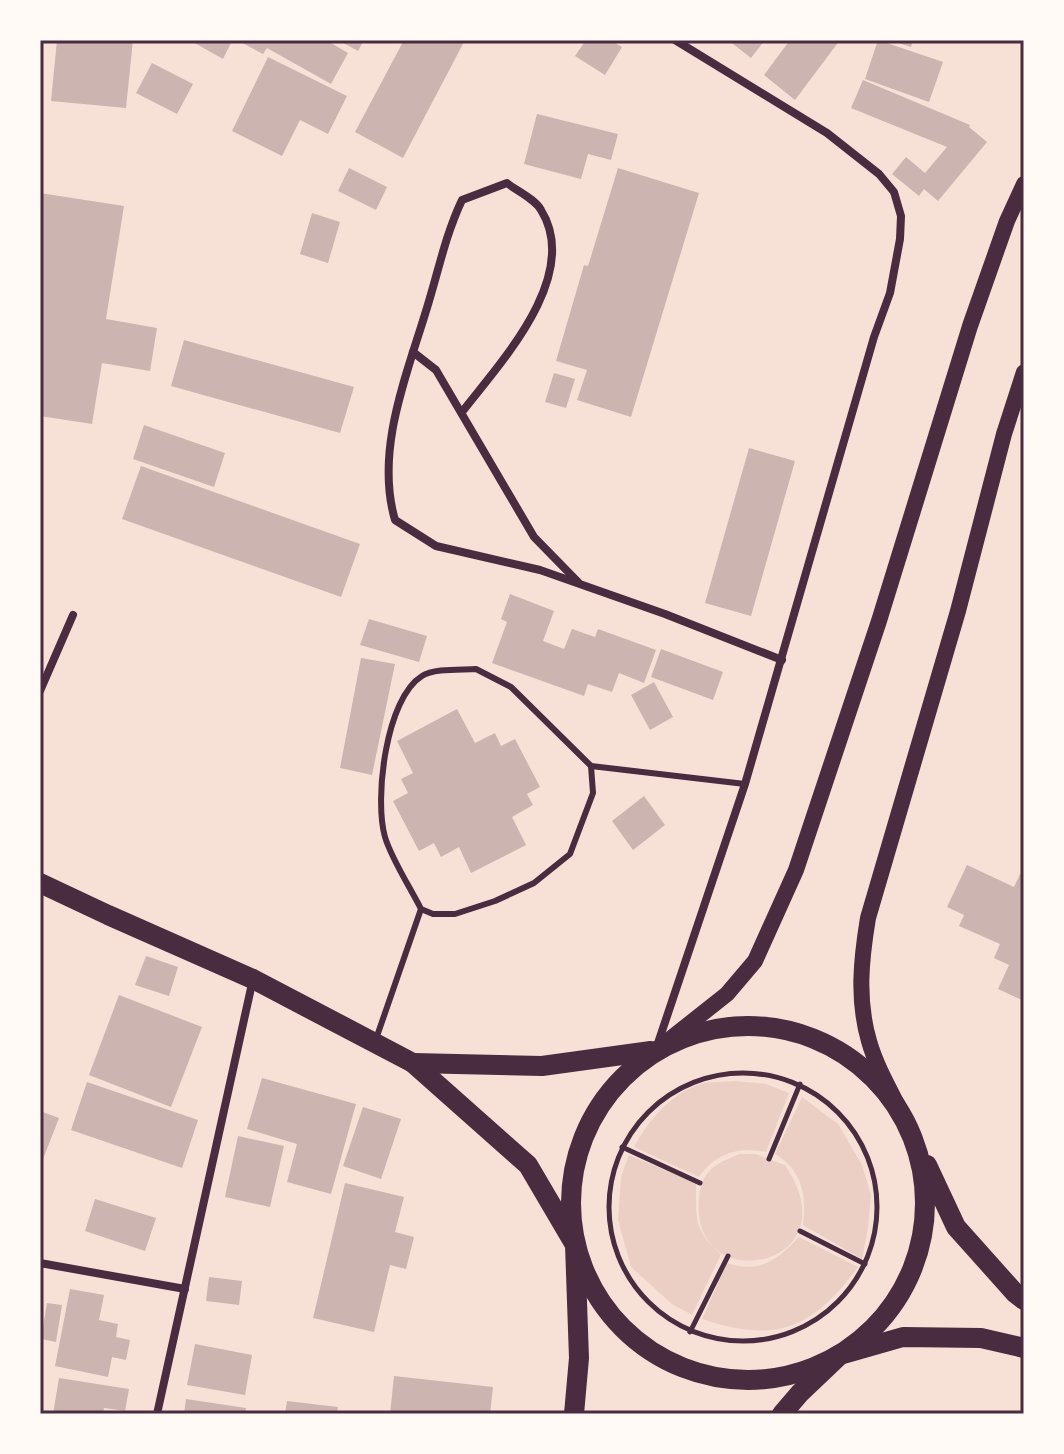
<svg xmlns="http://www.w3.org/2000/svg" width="1064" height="1454" font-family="'Source Sans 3',sans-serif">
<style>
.green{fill:#ebcfc5}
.building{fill:#ccb4b1}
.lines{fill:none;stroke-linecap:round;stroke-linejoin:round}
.path{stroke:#4a2c40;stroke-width:5}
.service{stroke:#4a2c40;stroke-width:6}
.minor{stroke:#4a2c40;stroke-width:8}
.secondary{stroke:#4a2c40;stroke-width:16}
.primary{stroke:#4a2c40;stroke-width:20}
.neatline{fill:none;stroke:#4a2c40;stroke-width:3}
</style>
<rect width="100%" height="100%" fill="#f7e1d7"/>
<g class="green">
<path d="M736 1081 766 1084 789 1093 766 1152C738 1147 716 1153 699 1177L634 1147C649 1120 668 1097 697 1085 708 1081 724 1082 736 1081Z"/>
<path d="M802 1097 838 1124 862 1165 871 1195 868 1228 862 1259 803 1225C807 1197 802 1169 775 1154Z"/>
<path d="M740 1154H755L785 1165C855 1268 690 1300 699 1200 701 1171 714 1164 740 1154Z"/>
<path d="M629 1155 696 1183C696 1217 693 1231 721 1254L692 1315 672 1304 631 1267 618 1220 621 1177Z"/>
<path d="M799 1237 858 1267C812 1329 777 1344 702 1319L727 1263C760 1274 777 1260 799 1237Z"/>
</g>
<g class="building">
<polygon points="57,40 133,40 126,108 51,101"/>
<polygon points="195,40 225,40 231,43 223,59 193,42"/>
<polygon points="237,40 326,40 348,53 331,84 267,48 263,54"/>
<polygon points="338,40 364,40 358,51"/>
<polygon points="404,40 465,40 403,158 355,132"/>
<polygon points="586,40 610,40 622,47 605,75 575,56"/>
<polygon points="728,40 765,40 751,58"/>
<polygon points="790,40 840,40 795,100 764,75"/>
<polygon points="878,40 943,62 929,102 865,79"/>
<polygon points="890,40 913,40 911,47"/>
<polygon points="268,57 347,96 328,134 300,120 282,156 232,131"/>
<polygon points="152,63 193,84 177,114 136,93"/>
<polygon points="863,80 970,125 969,127 987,142 938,201 924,189 919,196 892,174 906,157 925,173 947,147 851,108"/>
<polygon points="537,114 618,134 611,160 588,154 581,179 524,164"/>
<polygon points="349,168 387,187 376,210 338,191"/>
<polygon points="618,168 699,193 631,417 577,400 587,370 556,361 584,265 588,266"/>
<polygon points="40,193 124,206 106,319 157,328 150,371 102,363 92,424 40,416"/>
<polygon points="312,213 340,222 328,263 300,254"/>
<polygon points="184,340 354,387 340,433 171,386"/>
<polygon points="554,373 575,379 566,408 545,402"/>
<polygon points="144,425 225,453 214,487 133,459"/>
<polygon points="749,448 795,461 751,616 705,603"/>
<polygon points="141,466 360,544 341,597 122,519"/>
<polygon points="510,594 554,611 543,641 564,649 572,629 595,637 598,629 656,650 644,683 619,673 612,692 588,684 584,696 492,663 507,622 501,619"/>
<polygon points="369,619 427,636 419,662 360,645"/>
<polygon points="661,649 723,672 713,700 651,677"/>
<polygon points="361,658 395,664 372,775 340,768"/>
<polygon points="654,682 673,717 650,730 631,695"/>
<polygon points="457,709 475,743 495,733 501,746 515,739 540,787 527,794 533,805 512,817 526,845 471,873 459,847 441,857 434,843 419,851 393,801 408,793 401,779 413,773 397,741"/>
<polygon points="644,796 665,825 633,850 612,821"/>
<polygon points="967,865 1014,887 1020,874 1024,875 1024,1001 998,989 1009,965 994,958 1000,944 959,926 964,915 947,907"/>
<polygon points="146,956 178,967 169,996 135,985"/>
<polygon points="119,995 202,1027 171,1107 89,1075"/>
<polygon points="262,1078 356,1104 331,1194 287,1182 297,1144 247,1129"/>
<polygon points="87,1082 198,1120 182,1168 71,1130"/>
<polygon points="363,1107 401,1119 381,1179 343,1166"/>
<polygon points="40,1111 59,1118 40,1167"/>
<polygon points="238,1136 284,1146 270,1207 225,1197"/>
<polygon points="345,1183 404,1197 395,1232 414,1237 406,1269 390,1265 374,1332 313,1318"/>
<polygon points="95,1199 156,1218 145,1251 85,1231"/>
<polygon points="209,1277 242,1281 239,1305 206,1301"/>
<polygon points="70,1289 104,1295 99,1320 118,1324 116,1337 130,1340 126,1360 112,1357 108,1377 55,1366"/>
<polygon points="47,1303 62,1305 56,1342 41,1339"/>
<polygon points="195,1344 252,1355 245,1395 187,1385"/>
<polygon points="394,1376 493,1387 490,1414 390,1414"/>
<polygon points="59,1378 129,1389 125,1411 104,1408 103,1414 53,1414"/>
<polygon points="186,1399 246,1408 245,1414 184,1414"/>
<polygon points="287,1401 338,1407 337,1414 285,1414"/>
</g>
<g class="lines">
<g class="path">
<circle cx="743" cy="1207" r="134"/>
<polyline points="622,1147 700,1183"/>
<polyline points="769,1159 800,1084"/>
<polyline points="800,1231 865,1264"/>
<polyline points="690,1332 728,1256"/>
</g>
<g class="service">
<path d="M476 669 511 687 591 766 593 793 570 854 534 883 495 901 455 914H433L421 909C411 889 391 858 385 837 374 799 386 698 422 676 434 668 461 670 476 669Z"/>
<polyline points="591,766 745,784"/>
<polyline points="376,1039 421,909"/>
</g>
<g class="minor">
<polyline points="413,352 436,370 534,537 578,582"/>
<path d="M462 412C500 363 582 276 541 210 535 199 517 191 507 183L462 200C445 236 438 273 426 311 406 377 375 451 395 520L436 546 540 570 665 614 782 660"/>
<polyline points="40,691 73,615"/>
<polyline points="657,1046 745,784 874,337 890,293 900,239 901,216 894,192 879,174 827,133 675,40"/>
<polyline points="40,1263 185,1289"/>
<polyline points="157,1414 253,979"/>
</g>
<g class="secondary">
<polyline points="655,1051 727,994 755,961 796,870 879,621 970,326 1007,221 1024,184"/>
<path d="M908 1126C895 1098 877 1070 869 1041 857 1000 861 960 868 918L958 611 1004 434 1024 372"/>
</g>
<g class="primary">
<polyline points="40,883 108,915 253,979 413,1063 528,1165 575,1245 579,1358 574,1414"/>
<circle cx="748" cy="1203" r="177"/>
<polyline points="413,1063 542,1066 651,1051"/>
<polyline points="927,1165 956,1227 1015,1293 1024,1300"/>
<polyline points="782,1414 800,1393 840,1355 903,1337 981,1338 1024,1348"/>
</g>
</g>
<rect width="1064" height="1454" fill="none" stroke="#fffaf5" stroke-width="84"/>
<rect x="42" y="42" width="980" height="1370" class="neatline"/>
</svg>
